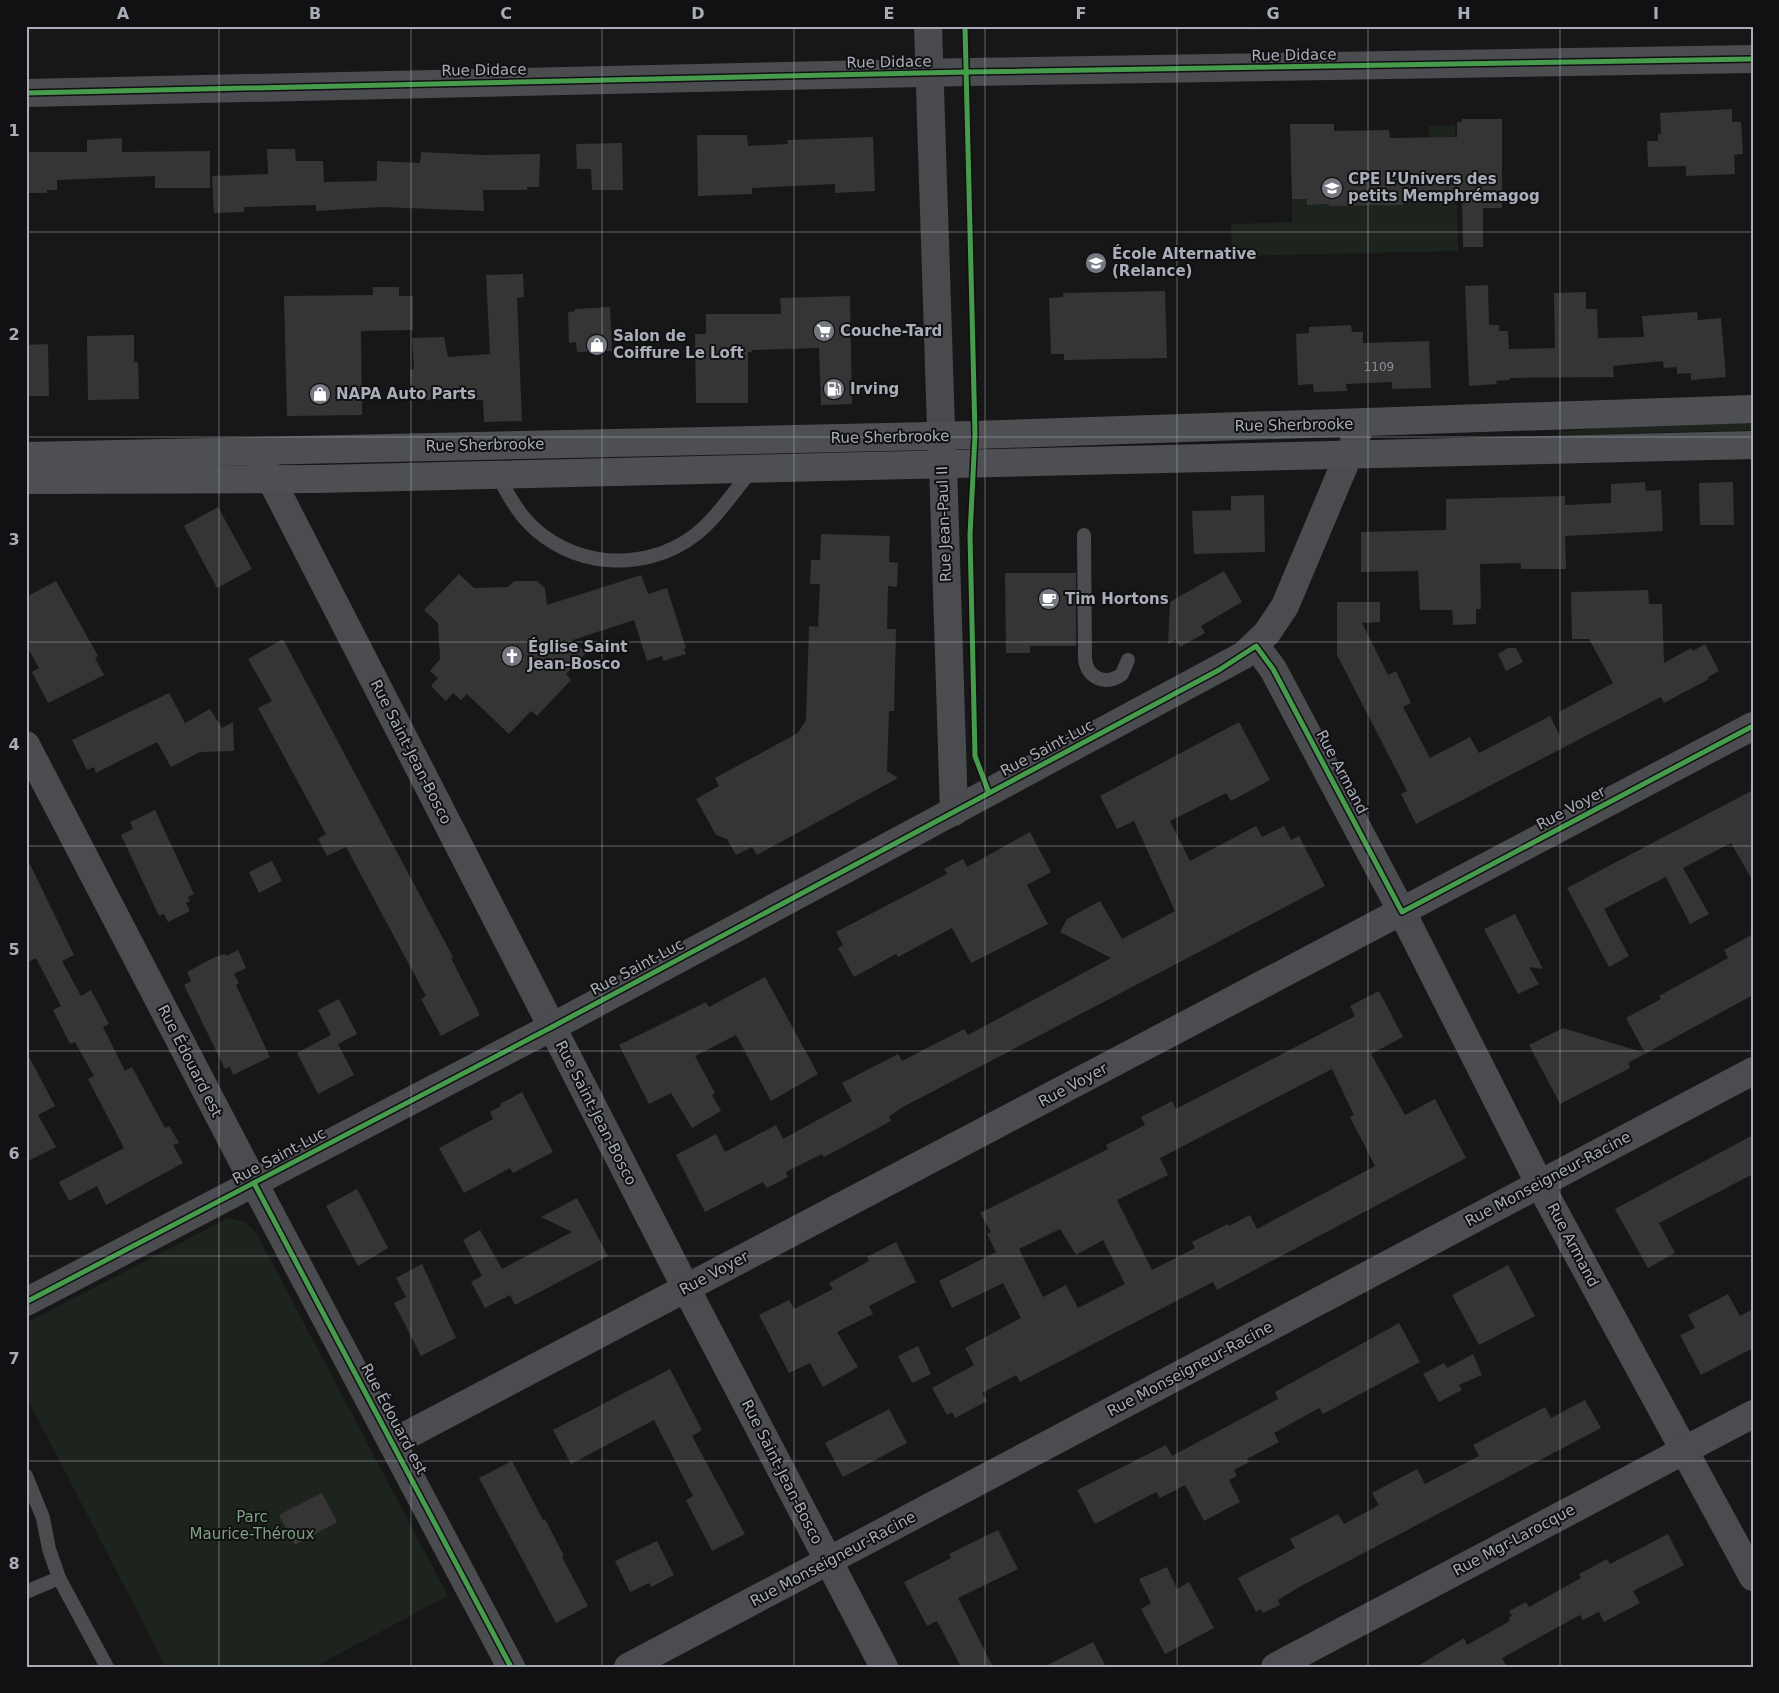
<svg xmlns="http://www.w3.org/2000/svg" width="1779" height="1693" font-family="'DejaVu Sans',sans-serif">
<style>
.green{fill:#1d241e}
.building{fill:#353536;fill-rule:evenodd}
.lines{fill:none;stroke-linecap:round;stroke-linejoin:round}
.lane{stroke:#4b4c50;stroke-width:14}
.street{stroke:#4b4c50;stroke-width:28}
.secondary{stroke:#4a4a4e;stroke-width:28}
.primary{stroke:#4d4f52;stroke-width:28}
.cycleway-casing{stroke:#111113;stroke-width:8}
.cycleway{stroke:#469c4c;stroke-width:5}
.grid{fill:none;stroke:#a8adb8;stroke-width:1;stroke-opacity:0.55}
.labels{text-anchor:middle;stroke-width:4;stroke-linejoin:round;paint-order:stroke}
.number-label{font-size:12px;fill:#8b8f98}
.street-label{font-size:15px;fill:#a8adb8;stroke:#111113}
.poi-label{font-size:15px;font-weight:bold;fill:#a8adb8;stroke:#111113;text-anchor:start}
.park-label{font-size:15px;fill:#7fa381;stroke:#111113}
.neatline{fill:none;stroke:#a8adb8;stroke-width:2}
.grid-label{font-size:16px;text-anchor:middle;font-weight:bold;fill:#a8adb8}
</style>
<rect width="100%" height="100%" fill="#171717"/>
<g class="green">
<polygon points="1246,26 1367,26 1247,30"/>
<polygon points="1455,125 1458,251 1232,256 1231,224 1292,222 1292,199 1307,199 1308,205 1329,204 1329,206 1402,205 1402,197 1434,196 1433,137 1429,137 1429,126"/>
<polygon points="1753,417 1753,430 1561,435 1561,432 1681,420"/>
<polygon points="228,1218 245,1222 257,1234 448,1596 314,1667 166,1667 26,1396 26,1323"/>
</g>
<g class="building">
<polygon points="1732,109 1732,122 1741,122 1743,154 1734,155 1735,174 1686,176 1686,166 1648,167 1647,141 1658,141 1658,134 1661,134 1660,113"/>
<polygon points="1462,119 1502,119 1502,208 1483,208 1483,247 1463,247 1462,195 1402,197 1403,205 1329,206 1329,204 1307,205 1307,199 1292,199 1290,124 1334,124 1334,131 1389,130 1390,138 1457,137 1457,122 1462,122"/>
<polygon points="697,135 747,135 748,146 788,144 787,140 873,137 875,191 835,193 835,184 752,188 752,194 698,196"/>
<polygon points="122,138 122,152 210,151 210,188 155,188 155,176 57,180 57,190 47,190 47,193 26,193 26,152 87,152 87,140"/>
<polygon points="622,143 623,190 592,190 591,169 577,169 576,144"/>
<polygon points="267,149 295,149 296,161 323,161 324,182 377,181 377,161 420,163 421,152 483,155 540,154 539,187 527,187 527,190 483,190 484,211 381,207 316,211 316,205 244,207 244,212 214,213 212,176 268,174"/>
<polygon points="523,274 524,297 517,298 522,421 484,422 483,400 474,400 474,397 426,400 426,395 411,396 410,370 414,369 412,338 444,337 448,357 490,354 486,275"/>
<polygon points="1488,285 1489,325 1499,325 1499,331 1508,331 1509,349 1555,348 1554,293 1586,292 1586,309 1597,309 1598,338 1644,337 1642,316 1697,312 1698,320 1721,318 1726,377 1691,380 1691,373 1677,374 1677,367 1664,368 1663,361 1613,366 1614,377 1510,378 1510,380 1496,381 1497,384 1469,386 1465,286"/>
<polygon points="373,287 399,287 399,296 413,296 413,330 361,331 362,415 287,416 284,296 373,295"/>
<polygon points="1165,291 1167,358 1064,360 1064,354 1051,354 1049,298 1063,297 1063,293"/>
<polygon points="850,296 852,404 821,405 819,348 752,350 752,352 748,352 748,403 696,403 695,334 706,334 706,314 781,314 780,298"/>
<polygon points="610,307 612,351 577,352 576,342 569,343 568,312 575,311 575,309"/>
<polygon points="1351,325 1352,332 1363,332 1363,343 1429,341 1431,388 1392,389 1392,382 1346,384 1347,391 1314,392 1313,384 1298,385 1296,334 1309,333 1309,327"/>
<polygon points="134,335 134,362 138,362 139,399 88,400 87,336"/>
<polygon points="48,344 49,396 26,396 26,345"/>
<polygon points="1645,482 1646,491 1661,490 1663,531 1565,536 1566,569 1521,569 1521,563 1480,564 1481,609 1476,609 1476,624 1453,625 1452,610 1420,610 1418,571 1361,572 1361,532 1446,530 1446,499 1565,496 1565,505 1611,503 1611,484"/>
<polygon points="1733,482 1734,525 1700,525 1699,483"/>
<polygon points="1264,495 1265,552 1194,554 1192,511 1231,510 1231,496"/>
<polygon points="218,507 252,569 217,588 184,526"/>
<polygon points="821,534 890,536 889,562 898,563 897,587 888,586 887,629 896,629 894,711 889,711 887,771 898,778 757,855 752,847 736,855 727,839 716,835 696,799 719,786 715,778 798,733 806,720 809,626 818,627 820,584 810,584 811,560 820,560"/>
<polygon points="1224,571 1242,602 1201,626 1205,633 1180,647 1176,640 1168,644 1170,602"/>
<polygon points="1005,573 1076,573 1076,646 1030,646 1030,653 1006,653"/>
<polygon points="459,574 474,588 508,587 514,581 537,581 545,588 547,605 641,575 648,594 667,588 686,648 684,649 686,654 663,661 662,656 647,661 634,620 573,640 586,653 566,674 571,680 537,716 531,711 509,734 467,694 461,700 453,693 446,701 431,686 438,678 430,671 440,659 438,623 424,610"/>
<polygon points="56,581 98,656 95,658 104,675 48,703 32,672 39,668 26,645 26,597"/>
<polygon points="1648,590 1649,604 1662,604 1664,663 1691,648 1693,651 1705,644 1719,671 1708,677 1709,679 1664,703 1661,697 1416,824 1401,794 1407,791 1337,655 1337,602 1380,602 1380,622 1362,623 1388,675 1396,671 1411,703 1403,707 1430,758 1470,737 1479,753 1550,716 1560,736 1559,712 1613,683 1589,639 1572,639 1571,592"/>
<polygon points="283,639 453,957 451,958 480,1015 441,1036 421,999 426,996 346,847 327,856 318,839 326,834 258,708 272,701 248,659"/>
<polygon points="1508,648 1516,648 1523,662 1506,671 1498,654"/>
<polygon points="169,693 185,723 210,709 222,728 233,722 234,751 200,752 171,767 157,742 96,773 94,767 87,770 72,740"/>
<polygon points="1239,722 1270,780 1231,801 1226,793 1170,821 1190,861 1256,826 1262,837 1284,826 1291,840 1299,836 1325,886 901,1108 889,1117 891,1121 828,1155 824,1157 822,1154 786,1172 788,1177 767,1188 763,1182 705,1212 676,1155 716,1134 725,1152 776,1125 783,1139 852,1101 842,1083 898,1054 902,1061 964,1029 968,1035 1111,958 1060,932 1067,919 1100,901 1122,939 1175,911 1134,821 1117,829 1100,796"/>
<polygon points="1753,790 1753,881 1731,843 1683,868 1709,914 1690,924 1666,877 1604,909 1629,956 1609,967 1567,888"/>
<polygon points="155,810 194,894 188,897 190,901 186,903 190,911 168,922 164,914 159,916 121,835 133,829 130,822"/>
<polygon points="1030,832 1051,872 1027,885 1048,924 971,963 952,928 898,957 896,954 854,977 838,948 843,945 836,932 947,874 944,869 963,859 967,867"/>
<polygon points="26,856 74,955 62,961 81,996 91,990 109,1024 103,1027 125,1071 132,1067 165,1128 169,1126 179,1143 173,1145 183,1163 106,1205 97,1186 69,1201 59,1182 124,1148 88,1079 94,1076 75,1042 70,1044 53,1010 61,1006 36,958 26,963"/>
<polygon points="272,861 282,881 259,893 249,872"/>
<polygon points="1515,914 1543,969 1529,967 1539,984 1518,994 1484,929"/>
<polygon points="1753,934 1753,995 1628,1063 1630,1068 1560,1104 1529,1045 1563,1028 1645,1053 1626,1018 1661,999 1659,996 1728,958 1724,950"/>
<polygon points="238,950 246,968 234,974 239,983 236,985 270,1057 233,1075 230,1067 225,1069 184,985 191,981 187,972 215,957 225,954 226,956"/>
<polygon points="765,977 818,1074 771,1101 736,1035 695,1056 715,1093 712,1095 721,1111 692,1128 671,1093 649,1104 619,1045 706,1002 709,1007"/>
<path d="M1379 991 1403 1037 1371 1054 1405 1115 1435 1099 1466 1158 1217 1290 1213 1282 1020 1382 1016 1375 982 1393 987 1401 955 1418 952 1412 947 1415 932 1388 974 1365 965 1348 1021 1318 1003 1283 952 1308 939 1281 996 1252 987 1234 991 1232 980 1213 1108 1149 1106 1145 1145 1125 1141 1117 1172 1101 1176 1109 1355 1016 1350 1006ZM1332 1069 1354 1115 1350 1117 1375 1166 1257 1229 1250 1215 1229 1226 1228 1224 1192 1242 1195 1248 1152 1270 1117 1200 1168 1175 1160 1158ZM1060 1229 1076 1255 1103 1240 1125 1284 1078 1308 1066 1285 1043 1297 1019 1249Z"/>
<polygon points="339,999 357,1034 338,1044 354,1075 318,1094 297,1053 331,1035 318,1010"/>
<polygon points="26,1051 55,1106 38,1115 56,1147 26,1162"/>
<polygon points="522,1092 553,1152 513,1173 510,1168 464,1193 439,1148 493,1119 490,1112 501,1106 500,1104"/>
<polygon points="1753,1135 1753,1174 1659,1223 1675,1253 1648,1268 1615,1209"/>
<polygon points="357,1189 388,1248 358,1266 326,1206"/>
<polygon points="577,1198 608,1256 515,1305 510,1295 485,1308 471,1282 482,1276 463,1240 480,1230 502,1269 572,1232 541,1217"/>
<polygon points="896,1242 916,1282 869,1306 873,1314 837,1332 858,1367 823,1387 810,1363 789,1373 759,1315 789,1300 794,1309 833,1289 829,1283 869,1261 867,1257"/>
<polygon points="422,1264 456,1338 421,1356 394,1303 406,1297 396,1278"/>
<polygon points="1508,1265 1535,1316 1479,1345 1452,1295"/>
<polygon points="1728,1294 1740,1316 1753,1309 1753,1348 1701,1375 1680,1335 1695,1328 1688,1315"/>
<polygon points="1399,1323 1420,1362 1323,1414 1319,1408 1274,1433 1279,1442 1247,1459 1249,1462 1234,1470 1237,1476 1229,1480 1240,1502 1204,1521 1185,1485 1160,1498 1156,1492 1095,1524 1077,1490 1166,1445 1172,1456 1278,1399 1275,1392"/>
<polygon points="918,1346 931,1374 912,1383 898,1356"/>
<polygon points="1473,1354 1482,1375 1459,1385 1462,1390 1439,1402 1423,1374 1444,1363 1447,1368"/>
<polygon points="670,1369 702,1430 692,1436 745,1534 712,1551 686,1500 693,1496 654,1420 571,1464 553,1430"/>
<polygon points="1585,1400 1601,1428 1301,1586 1278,1600 1280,1605 1263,1613 1261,1609 1256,1612 1238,1578 1295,1548 1290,1539 1338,1514 1344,1524 1379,1505 1372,1493 1417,1469 1425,1484 1479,1456 1473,1445 1545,1407 1551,1418"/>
<polygon points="889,1409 907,1443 843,1477 825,1443"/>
<polygon points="512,1461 543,1520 545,1519 564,1556 562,1557 588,1606 556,1623 479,1478"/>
<polygon points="322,1493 337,1522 295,1545 279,1515"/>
<polygon points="998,1530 1018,1569 958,1598 993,1667 961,1667 937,1621 927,1626 904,1582 951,1558 949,1554"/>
<polygon points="1668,1534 1684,1565 1633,1591 1640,1603 1604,1622 1599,1612 1583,1620 1580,1615 1502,1658 1507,1667 1416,1667 1464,1638 1467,1645 1510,1621 1509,1617 1512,1616 1509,1611 1526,1602 1529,1607 1581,1578 1579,1574 1607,1559 1610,1564"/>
<polygon points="657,1541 674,1575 651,1587 649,1583 630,1592 615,1561"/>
<polygon points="1167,1567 1177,1589 1189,1582 1214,1628 1165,1654 1141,1609 1151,1603 1139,1579"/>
<polygon points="1093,1642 1106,1667 1044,1667"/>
</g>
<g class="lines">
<g class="lane">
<path d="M497 475C506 490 514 507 526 520 569 568 644 574 695 535 717 518 734 491 752 470"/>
<path d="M1084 535 1085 659C1087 679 1107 686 1122 674L1128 660"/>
<polyline points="26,1476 43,1518 49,1549 59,1578 107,1667"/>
<polyline points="26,1592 59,1578"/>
</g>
<g class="street">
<polyline points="26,93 967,72 1753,59"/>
<polyline points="261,460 686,1288 884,1667"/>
<polyline points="943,465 954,812"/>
<polyline points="1256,646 1273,669 1402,912 1539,1183 1753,1577"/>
<polyline points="26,745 254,1183 511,1667"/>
<polyline points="26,1302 552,1027 1244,655 1267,633 1285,606 1362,423"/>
<polyline points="392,1443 1753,726"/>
<polyline points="628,1667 1753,1071"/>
<polyline points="1275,1667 1753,1414"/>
</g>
<polyline class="secondary" points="928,26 942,459"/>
<g class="primary">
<polyline points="26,456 975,435 1753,409"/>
<polyline points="26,480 318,479 1753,445"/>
</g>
<g class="cycleway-casing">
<g id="cycleway">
<polyline points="965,26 975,435 970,535 975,756 989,793"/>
<polyline points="26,93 967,72 1753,59"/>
<polyline points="254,1183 511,1667"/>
<polyline points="26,1302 552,1027 1219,670 1256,646 1273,669 1402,912 1753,726"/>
</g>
</g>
<use href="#cycleway" class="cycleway"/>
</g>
<path class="grid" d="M219 26V1667M411 26V1667M602 26V1667M794 26V1667M985 26V1667M1177 26V1667M1368 26V1667M1560 26V1667M26 232H1753M26 437H1753M26 642H1753M26 846H1753M26 1051H1753M26 1256H1753M26 1461H1753"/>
<defs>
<g id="school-disc" transform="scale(1.125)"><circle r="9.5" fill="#757880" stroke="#111113"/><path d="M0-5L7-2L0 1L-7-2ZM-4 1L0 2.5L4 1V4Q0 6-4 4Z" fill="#fff"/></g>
<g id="supermarket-disc" transform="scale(1.125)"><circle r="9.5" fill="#757880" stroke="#111113"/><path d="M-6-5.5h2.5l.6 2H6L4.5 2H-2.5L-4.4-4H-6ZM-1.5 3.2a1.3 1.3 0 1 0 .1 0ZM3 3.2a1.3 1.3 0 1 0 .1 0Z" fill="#fff"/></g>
<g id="shop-disc" transform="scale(1.125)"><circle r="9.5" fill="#757880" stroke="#111113"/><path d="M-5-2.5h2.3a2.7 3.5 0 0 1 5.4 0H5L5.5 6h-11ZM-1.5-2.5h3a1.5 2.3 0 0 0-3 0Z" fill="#fff"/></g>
<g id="fuel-disc" transform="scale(1.125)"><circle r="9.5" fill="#757880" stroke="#111113"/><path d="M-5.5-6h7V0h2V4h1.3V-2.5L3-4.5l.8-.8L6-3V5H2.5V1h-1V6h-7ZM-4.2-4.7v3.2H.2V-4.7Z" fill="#fff"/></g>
<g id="cafe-disc" transform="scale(1.125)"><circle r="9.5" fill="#757880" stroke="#111113"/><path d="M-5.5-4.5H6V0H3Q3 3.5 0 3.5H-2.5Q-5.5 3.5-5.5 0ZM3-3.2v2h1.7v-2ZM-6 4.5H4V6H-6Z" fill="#fff"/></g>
<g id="church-disc" transform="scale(1.125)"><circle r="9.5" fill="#757880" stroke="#111113"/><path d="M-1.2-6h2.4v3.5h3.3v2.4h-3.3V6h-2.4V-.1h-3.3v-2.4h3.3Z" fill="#fff"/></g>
</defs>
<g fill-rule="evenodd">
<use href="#school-disc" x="1332" y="188"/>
<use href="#school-disc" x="1096" y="263"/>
<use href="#supermarket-disc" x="824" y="331"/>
<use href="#shop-disc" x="597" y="345"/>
<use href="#fuel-disc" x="834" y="389"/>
<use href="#shop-disc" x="320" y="394"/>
<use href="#cafe-disc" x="1049" y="599"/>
<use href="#church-disc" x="512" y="656"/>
</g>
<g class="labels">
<g class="number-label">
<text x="1379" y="371">1109</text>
</g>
<g class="street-label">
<text transform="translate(1294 55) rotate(-1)" y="5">Rue Didace</text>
<text transform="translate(889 62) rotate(-1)" y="5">Rue Didace</text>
<text transform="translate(484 70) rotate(-1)" y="5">Rue Didace</text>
<text transform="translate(1294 425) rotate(-1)" y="5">Rue Sherbrooke</text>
<text transform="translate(890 437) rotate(-1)" y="5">Rue Sherbrooke</text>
<text transform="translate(485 445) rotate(-1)" y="5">Rue Sherbrooke</text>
<text transform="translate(944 524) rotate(-92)" y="5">Rue Jean-Paul II</text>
<text transform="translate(1047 748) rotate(-28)" y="5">Rue Saint-Luc</text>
<text transform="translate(411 752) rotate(63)" y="5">Rue Saint-Jean-Bosco</text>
<text transform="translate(1342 772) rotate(62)" y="5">Rue Armand</text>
<text transform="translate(1571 808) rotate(-28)" y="5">Rue Voyer</text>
<text transform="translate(637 967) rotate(-28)" y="5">Rue Saint-Luc</text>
<text transform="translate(190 1061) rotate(63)" y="5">Rue Édouard est</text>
<text transform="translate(1073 1085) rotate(-28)" y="5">Rue Voyer</text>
<text transform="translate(596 1113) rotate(63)" y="5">Rue Saint-Jean-Bosco</text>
<text transform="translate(279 1156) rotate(-28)" y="5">Rue Saint-Luc</text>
<text transform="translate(1548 1179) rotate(-28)" y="5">Rue Monseigneur-Racine</text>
<text transform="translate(1573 1245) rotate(62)" y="5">Rue Armand</text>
<text transform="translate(714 1273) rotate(-28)" y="5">Rue Voyer</text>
<text transform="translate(1190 1369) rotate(-28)" y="5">Rue Monseigneur-Racine</text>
<text transform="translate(394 1419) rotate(62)" y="5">Rue Édouard est</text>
<text transform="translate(782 1472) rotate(63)" y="5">Rue Saint-Jean-Bosco</text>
<text transform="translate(1514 1540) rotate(-28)" y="5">Rue Mgr-Larocque</text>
<text transform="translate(833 1559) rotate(-28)" y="5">Rue Monseigneur-Racine</text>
</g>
<g class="poi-label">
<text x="1348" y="184">CPE L’Univers des<tspan x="1348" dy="17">petits Memphrémagog</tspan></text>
<text x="1112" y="259">École Alternative<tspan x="1112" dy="17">(Relance)</tspan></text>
<text x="840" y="336">Couche-Tard</text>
<text x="613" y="341">Salon de<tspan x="613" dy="17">Coiffure Le Loft</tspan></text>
<text x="850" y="394">Irving</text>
<text x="336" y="399">NAPA Auto Parts</text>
<text x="1065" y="604">Tim Hortons</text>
<text x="528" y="652">Église Saint<tspan x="528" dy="17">Jean-Bosco</tspan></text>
</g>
<g class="park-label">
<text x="252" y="1522">Parc<tspan x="252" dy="17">Maurice-Théroux</tspan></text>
</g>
</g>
<rect width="1779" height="1693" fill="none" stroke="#111113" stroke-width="55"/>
<rect x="28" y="28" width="1724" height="1638" class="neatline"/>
<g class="grid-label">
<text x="123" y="19">A</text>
<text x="315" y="19">B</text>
<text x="506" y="19">C</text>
<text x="698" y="19">D</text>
<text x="889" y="19">E</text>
<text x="1081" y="19">F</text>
<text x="1273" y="19">G</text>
<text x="1464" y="19">H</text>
<text x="1656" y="19">I</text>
<text x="14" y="136">1</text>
<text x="14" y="340">2</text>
<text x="14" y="545">3</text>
<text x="14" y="750">4</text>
<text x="14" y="955">5</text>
<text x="14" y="1159">6</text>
<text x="14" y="1364">7</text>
<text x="14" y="1569">8</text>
</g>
</svg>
